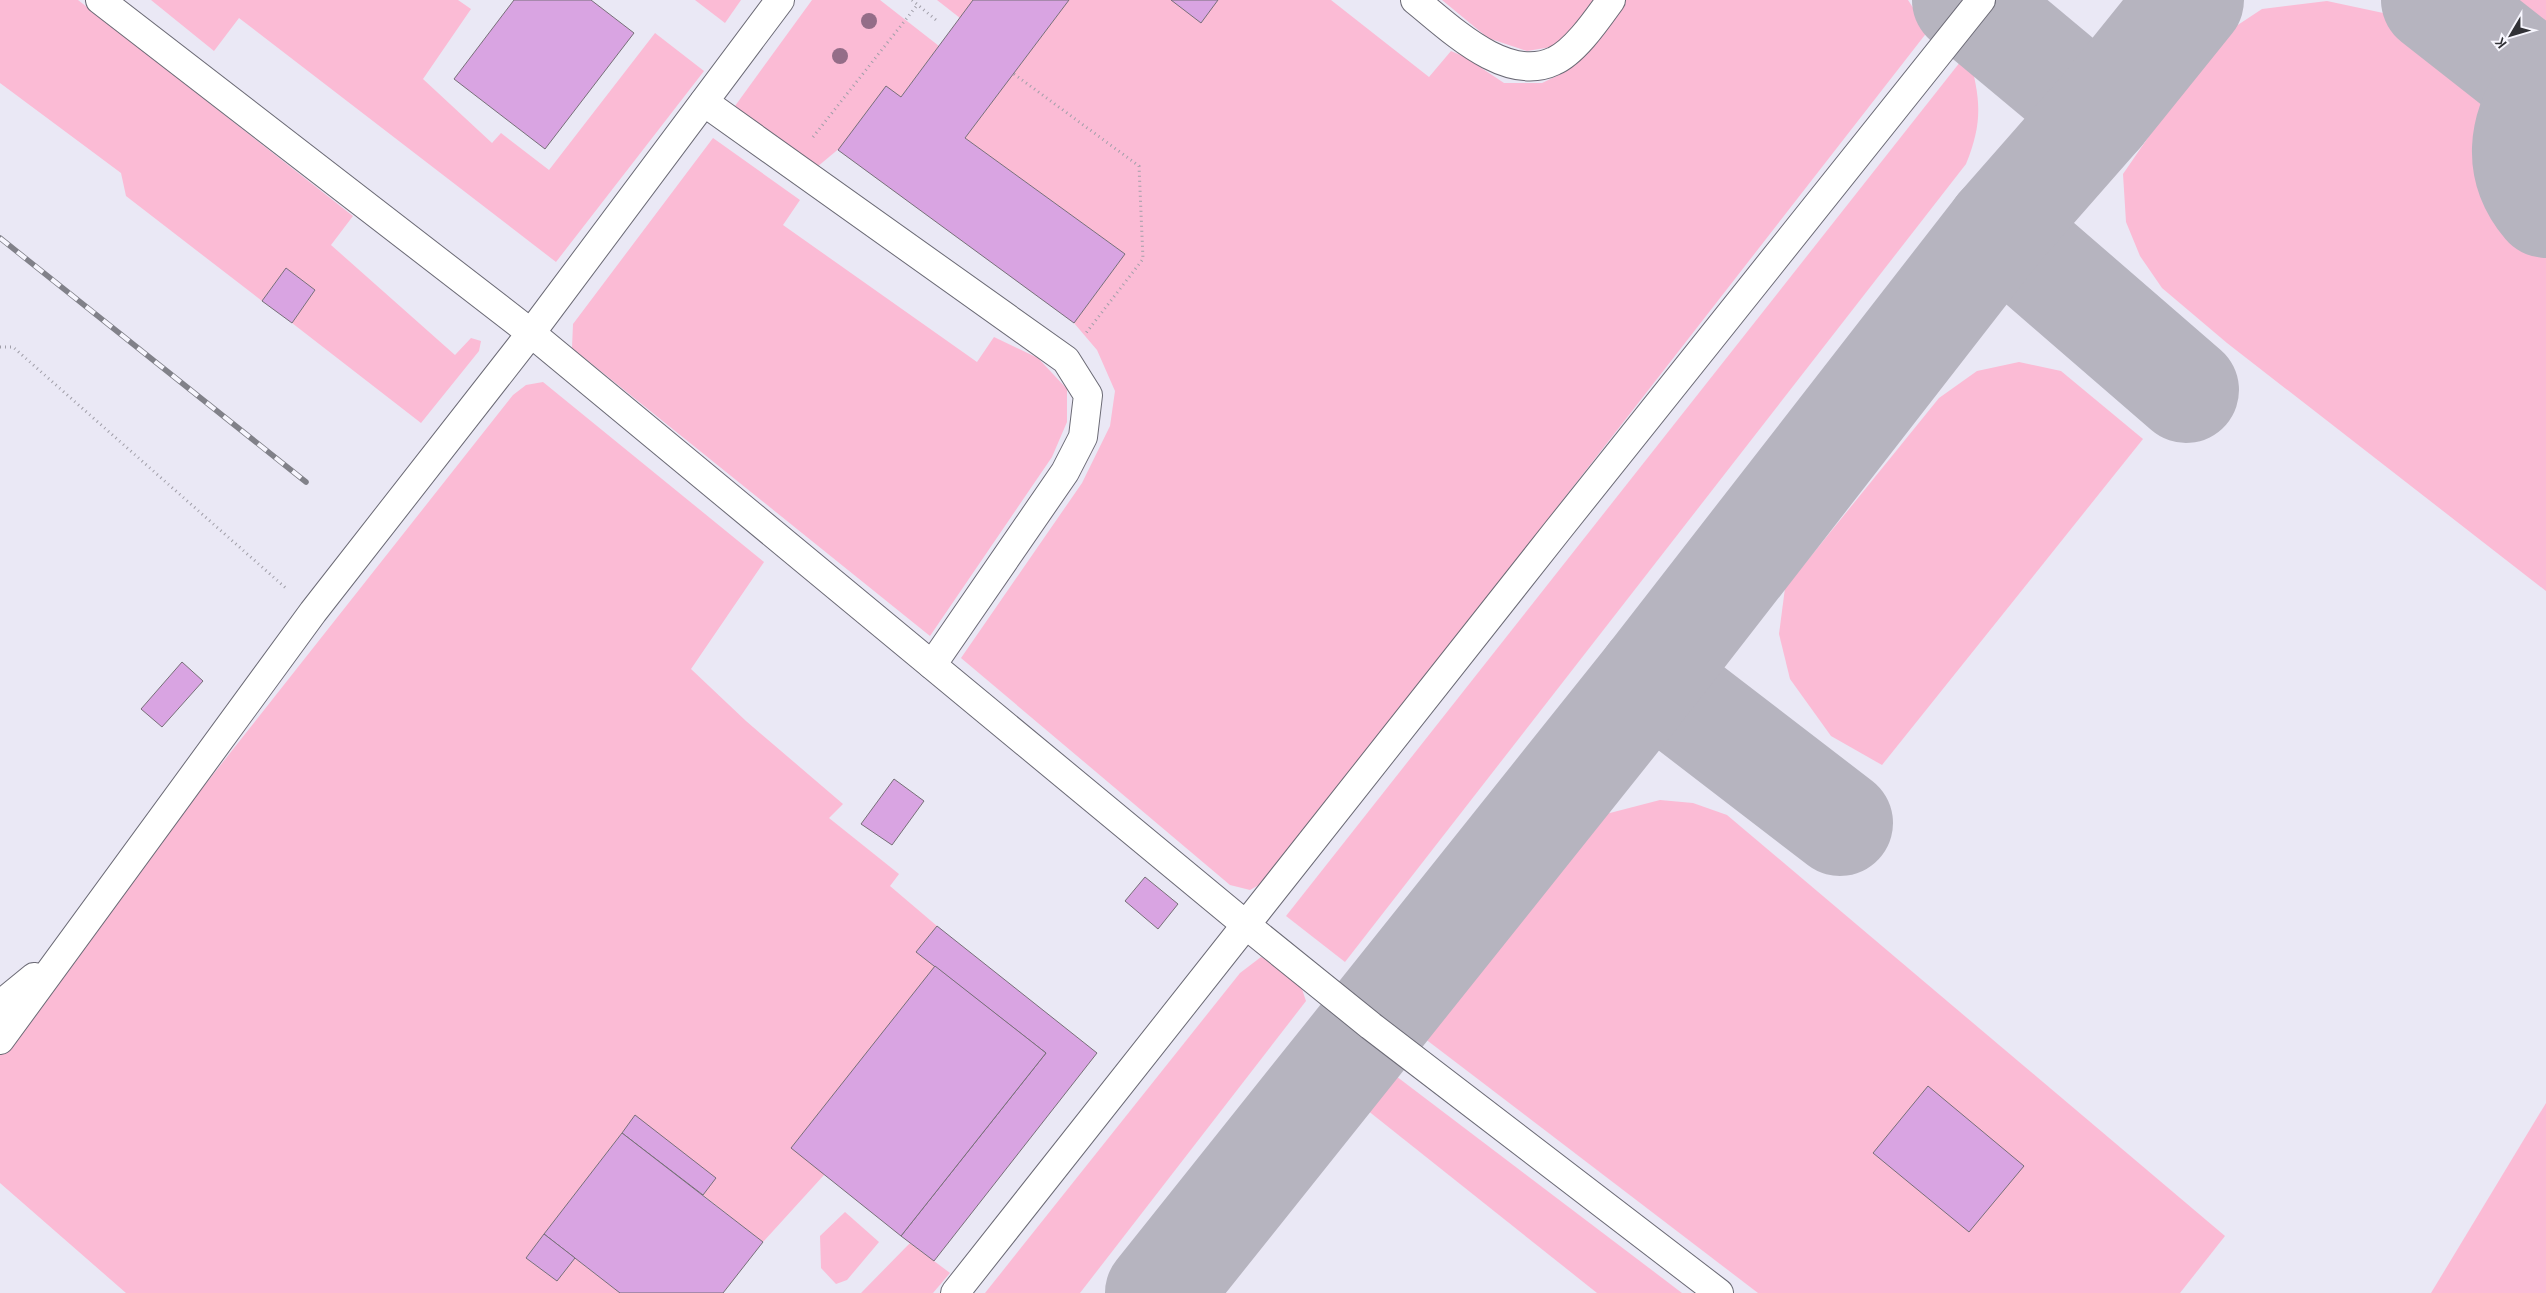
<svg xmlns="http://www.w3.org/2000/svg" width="2546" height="1293" font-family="Cabin,sans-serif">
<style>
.green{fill:#fbbbd5}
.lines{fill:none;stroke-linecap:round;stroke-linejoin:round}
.taxiway{stroke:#b6b4bf;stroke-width:106}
.building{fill:#d9a4e2;stroke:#776f78}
.minor-casing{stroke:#6b6a75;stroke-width:30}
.path{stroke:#a19fa9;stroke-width:3;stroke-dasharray:1 4;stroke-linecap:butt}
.minor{stroke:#fff;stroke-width:28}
.rail-casing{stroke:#818189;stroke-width:5.5}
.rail{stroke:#f7f6fe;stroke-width:4;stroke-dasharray:11;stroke-linecap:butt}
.tree{fill:#946d88}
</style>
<rect width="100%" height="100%" fill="#eae8f5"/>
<g class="green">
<polygon points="0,0 78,0 353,216 331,245 455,355 471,338 481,341 479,351 421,423 292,323 315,290 286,268 262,301 126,196 121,173 0,83"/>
<polygon points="151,0 458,0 471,9 423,79 492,143 501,133 549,170 655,33 704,71 556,262 239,18 214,51"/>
<polygon points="695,0 741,0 725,23"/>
<polygon points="812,0 880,0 939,46 901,97 817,167 735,106"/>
<polygon points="937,0 973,0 960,18"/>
<polygon points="1069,0 1331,0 1429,77 1451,51 1465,57 1504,83 1542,83 1565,72 1626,0 1908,0 1928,31 1266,881 1250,890 1230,885 961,658 1082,483 1110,426 1115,391 1097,350 1074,323 1125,254 965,138"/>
<polygon points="1442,0 1598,0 1563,45 1527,51 1488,38"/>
<polygon points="2498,0 2546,0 2546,36"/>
<polygon points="2327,1 2402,17 2514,107 2510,130 2513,186 2546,230 2546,591 2227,343 2162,288 2140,256 2126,222 2123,174 2215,40 2262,9"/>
<path d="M1968 52C1980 97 1984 120 1966 164L1345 962 1286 916Z"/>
<polygon points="713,138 800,200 783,225 977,362 994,337 1038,358 1067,389 1067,422 1052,457 930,636 572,348 573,324"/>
<polygon points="2019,362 2061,371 2143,439 1882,765 1831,736 1790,679 1779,634 1785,588 1939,398 1977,371"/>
<polygon points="543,382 764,562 691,669 746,721 843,804 829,818 899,874 890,886 937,926 916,952 935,966 824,1175 763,1242 703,1195 715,1179 635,1116 526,1258 557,1281 575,1258 620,1293 126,1293 0,1183 0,1044 513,395 526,385"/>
<polygon points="1660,800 1693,803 1727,815 2225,1236 2180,1293 1758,1293 1424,1038 1581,836 1606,814"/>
<polygon points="1261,957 1276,963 1301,986 1306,1001 1080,1293 985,1293 1240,973"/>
<polygon points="1388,1070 1682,1293 1597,1293 1362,1106"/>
<polygon points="2546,1103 2546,1293 2431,1293"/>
<polygon points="845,1212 879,1242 847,1280 836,1284 821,1268 820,1236"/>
<polygon points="910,1243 950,1273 933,1293 861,1293"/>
</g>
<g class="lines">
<g class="taxiway">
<polyline points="1965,0 2100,113"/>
<polyline points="2434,0 2546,88"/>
<path d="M2546 91C2521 129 2515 168 2546 205"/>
<polyline points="1999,228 2186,390"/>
<polyline points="1650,677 1840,823"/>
<polyline points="1158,1293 1650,677 1999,228 2100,113 2191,0"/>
</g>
</g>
<g class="building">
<polygon points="514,0 591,0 634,33 545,149 454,79"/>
<polygon points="973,0 1069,0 965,138 1125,254 1074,323 838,150 886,86 901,97"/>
<polygon points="1171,0 1218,0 1201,23"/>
<polygon points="286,268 315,290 292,323 262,301"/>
<polygon points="182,662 203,681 162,727 141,709"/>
<polygon points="894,779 924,801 892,845 861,824"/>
<polygon points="1145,877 1178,904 1158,929 1125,901"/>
<polygon points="937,926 1097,1053 934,1261 901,1236 1046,1053 916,952"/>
<polygon points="935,966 1046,1053 901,1236 791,1148"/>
<polygon points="1928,1086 2024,1166 1969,1232 1873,1153"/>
<polygon points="635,1115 716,1178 703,1195 622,1133"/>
<polygon points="622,1133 763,1242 723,1293 620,1293 544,1234"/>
<polygon points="544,1234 575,1258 557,1281 526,1258"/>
</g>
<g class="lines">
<g class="minor-casing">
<g id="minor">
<polyline points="100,0 531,333 1246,925 1371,1026 1719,1293"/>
<path d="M1415 0C1450 28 1506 84 1554 61 1575 52 1598 18 1611 0"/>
<polyline points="704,102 1066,360 1088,395 1083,437 1065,472 932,665"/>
<polyline points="0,1005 34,977"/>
<polyline points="0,1040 313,612 531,333 780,0"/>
<polyline points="955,1293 1557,531 1981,0"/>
</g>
</g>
<g class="path">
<polyline points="912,0 936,20"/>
<polyline points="1014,74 1139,166 1143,259 1086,333"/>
<polyline points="813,137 918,4"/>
<polyline points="0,347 13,347 288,590"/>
</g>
<use href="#minor" class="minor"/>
<g class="rail-casing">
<polyline id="rail" points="0,238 306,482"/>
</g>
<use href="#rail" class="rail"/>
</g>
<g class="tree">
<circle cx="869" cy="21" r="8"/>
<circle cx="840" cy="56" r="8"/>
</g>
<g transform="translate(2511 35) rotate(232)" stroke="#f7f6fe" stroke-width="4" paint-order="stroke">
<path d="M0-4L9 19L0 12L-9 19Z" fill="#313136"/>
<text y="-8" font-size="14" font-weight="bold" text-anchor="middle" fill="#313136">K</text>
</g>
</svg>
